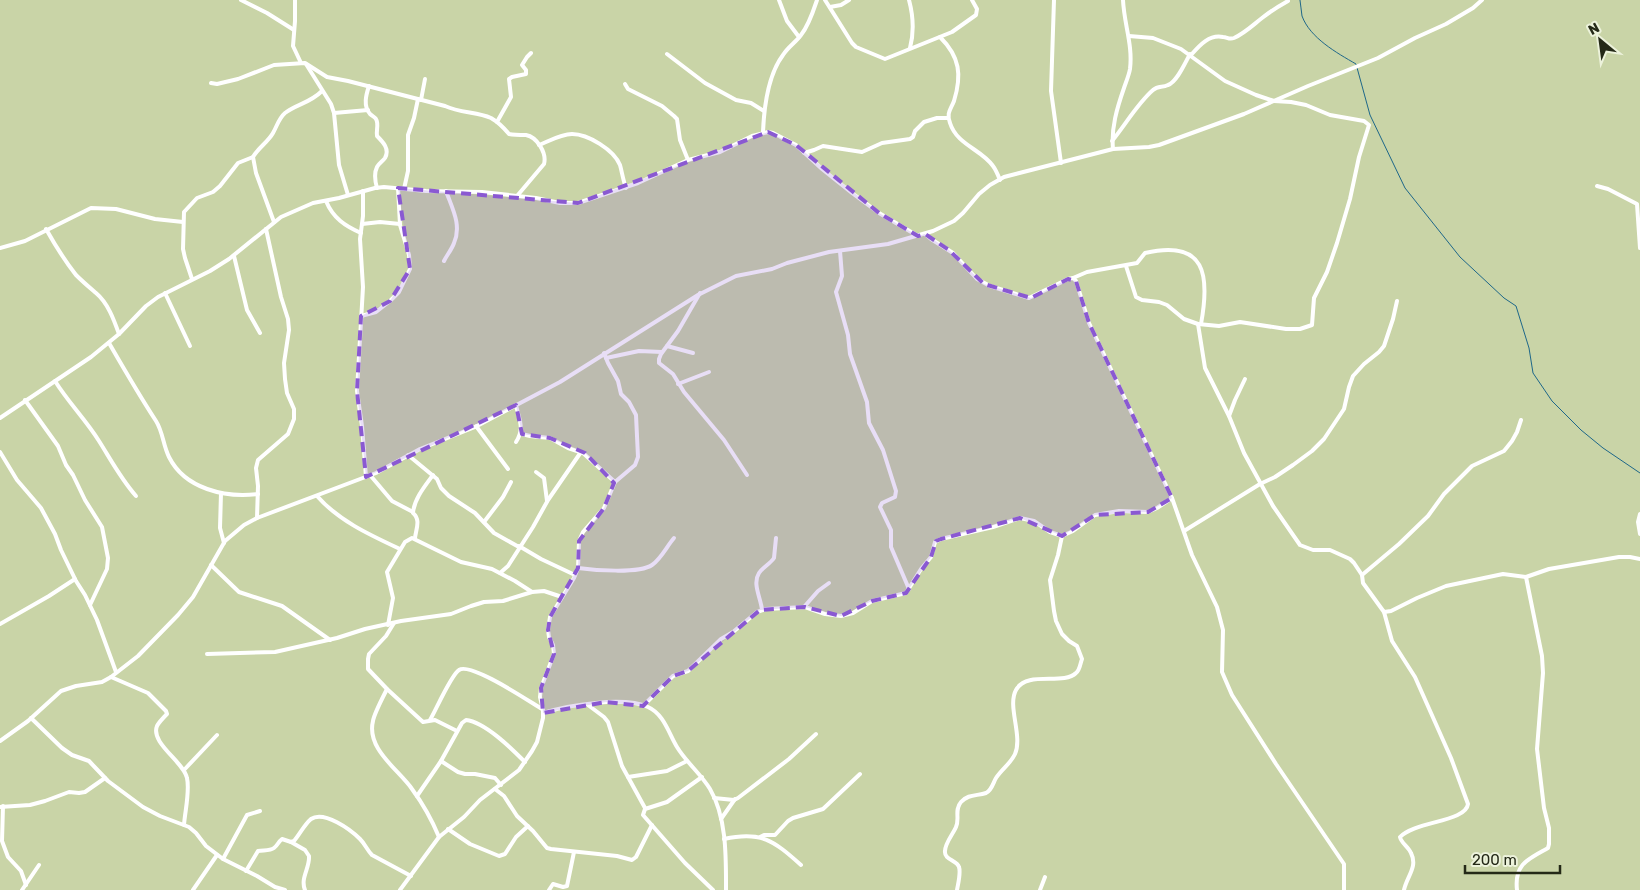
<svg xmlns="http://www.w3.org/2000/svg" width="1640" height="890" font-family="Rubik,sans-serif">
<style>
.lines{fill:none;stroke-linecap:round;stroke-linejoin:round}
.stream{stroke:#1e6789;stroke-width:1}
.street{stroke:#fff;stroke-width:4}
.marked{fill:#8a59d2;fill-opacity:0.2;stroke:#8a59d2;stroke-width:4;stroke-dasharray:10 6;stroke-linejoin:round}
</style>
<rect width="100%" height="100%" fill="#c9d4a7"/>
<g class="lines">
<path class="stream" d="M1300 0C1301 5 1301 11 1302 16 1310 38 1337 53 1356 64L1370 115 1405 188 1460 257 1504 298 1516 306 1529 348 1533 373 1552 401 1581 430 1603 448 1640 473"/>
<g class="street">
<polyline points="241,0 267,13 294,30"/>
<polyline points="295,0 295,21 293,46 301,63"/>
<polyline points="779,0 787,21 799,37"/>
<polyline points="825,0 852,43 856,47 885,59 952,32 976,15 977,9 972,0"/>
<path d="M909 0C913 15 914 33 910 48"/>
<polyline points="1054,0 1051,91 1061,163"/>
<polyline points="830,7 841,5 849,0"/>
<path d="M940 37C960 57 962 75 954 101 951 109 946 113 950 123 957 145 981 149 993 166 996 170 998 175 1000 180"/>
<polyline points="667,54 705,83 736,100 751,103 764,111"/>
<path d="M1191 55C1199 46 1209 34 1223 37 1227 37 1229 40 1234 38 1245 33 1253 25 1262 18 1271 11 1279 6 1288 1"/>
<polyline points="306,64 331,104 334,113 339,165 348,195"/>
<path d="M211 83 217 84 238 79 274 65 305 63 327 77 348 81 445 106C460 113 477 112 491 118 498 122 504 128 509 134 514 135 520 135 526 135 537 137 547 153 544 164L517 196"/>
<polyline points="625,84 628,89 662,106 674,116 677,119 680,140 688,160"/>
<path d="M369 86C366 95 363 106 370 114 372 116 375 117 376 119 379 124 376 130 377 136 383 142 390 149 385 158 383 161 379 163 377 167 374 173 375 181 377 188"/>
<polyline points="421,100 425,79"/>
<polyline points="334,113 368,110"/>
<polyline points="497,122 511,97 509,79 512,77 526,74 526,70 522,65 527,57 531,53"/>
<path d="M763 132C764 108 768 75 783 55 788 47 796 42 801 35 809 25 813 12 817 0"/>
<path d="M1112 141C1126 124 1137 104 1153 90 1158 85 1162 88 1168 85 1177 82 1185 63 1190 54"/>
<path d="M539 145C549 141 561 134 572 134 588 134 614 150 620 165 622 172 623 180 626 188"/>
<path d="M1113 149C1111 128 1117 108 1124 88 1126 82 1129 75 1130 69 1133 45 1124 24 1123 0"/>
<polyline points="804,153 814,150 823,146 862,152 882,143 910,139 913,137 915,131 924,122 937,118 948,118"/>
<polyline points="1597,186 1608,189 1637,204 1640,248"/>
<polyline points="404,189 408,171 408,135 414,118 418,99"/>
<polyline points="363,191 363,216 360,239 363,287 357,391 362,426 366,477"/>
<path d="M326 201C333 218 345 226 361 233"/>
<path d="M274 222 256 173 253 157C258 148 268 142 273 133 277 126 279 118 285 113 297 104 310 103 322 91"/>
<polyline points="362,224 380,222 400,224"/>
<path d="M46 229C55 245 65 261 76 275 83 282 89 287 96 293 108 303 114 320 119 334"/>
<polyline points="925,234 931,239 953,253 977,279 990,286 1029,298 1068,279 1073,278 1076,281 1089,323 1172,498 1192,555 1217,607 1223,630 1222,672 1232,695 1276,764 1344,864 1344,890"/>
<polyline points="0,248 25,241 91,208 116,209 155,219 183,222"/>
<polyline points="840,251 842,276 836,292 848,335 850,354 867,402 869,423 883,450 896,491 895,497 882,503 880,507 891,530 891,547 909,589"/>
<polyline points="234,256 247,310 260,333"/>
<path d="M444 261C447 255 452 249 454 243 462 225 452 208 446 191"/>
<polyline points="1126,266 1136,297 1142,300 1159,302 1167,305 1184,319 1198,324 1219,326 1240,322 1286,329 1300,329 1312,325 1314,298 1327,272 1337,243 1350,199 1359,157 1369,125 1364,121 1330,115 1306,105 1291,102 1274,101 1256,95 1225,81 1181,49 1153,38 1129,36"/>
<path d="M1073 278 1087 272 1137 263 1145 253C1206 239 1210 275 1201 324"/>
<polyline points="192,279 185,258 183,249 184,212 197,198 213,192 220,186 238,163 253,157"/>
<polyline points="165,293 190,346"/>
<polyline points="700,293 678,331 661,354 659,359 659,363 673,374 684,392 724,440 747,475"/>
<polyline points="361,316 376,312 390,301 399,292 410,269 409,255 400,225 398,188"/>
<polyline points="1198,324 1205,368 1229,416 1244,453 1273,506 1300,545 1313,550 1330,550 1350,559 1354,563 1362,575 1363,583 1384,612 1391,611 1417,598 1446,586 1503,574 1526,577 1549,569 1619,557 1630,557 1640,559"/>
<path d="M109 343C124 369 139 395 156 421 163 432 163 445 169 457 185 489 225 498 258 494"/>
<polyline points="667,346 693,353"/>
<polyline points="606,358 639,351 662,352"/>
<path d="M55 381C68 402 86 420 99 441 111 460 121 479 136 496"/>
<polyline points="678,384 709,372"/>
<polyline points="25,400 58,446 66,465 73,475 85,500 102,527 108,558 107,569 90,605"/>
<path d="M516 405C519 420 525 428 516 442"/>
<polyline points="1229,416 1235,400 1245,379"/>
<polyline points="0,418 91,357 119,334 146,306 158,297 210,271 229,259 281,217 313,203 339,198 375,188 384,187 426,191 482,192 536,198 560,203 578,203 638,183 688,160 720,152 752,136 768,132 773,133 796,145 822,169 852,193 879,213 918,236"/>
<polyline points="476,426 508,469"/>
<polyline points="522,434 530,436 550,438 568,448 583,453 615,482"/>
<polyline points="0,452 17,480 41,508 55,534 61,550 76,581 85,595 97,620 116,672"/>
<polyline points="408,455 437,479 441,488 449,496 475,513 494,533 519,547"/>
<polyline points="536,472 544,478 547,501"/>
<polyline points="370,475 392,501 413,512"/>
<polyline points="221,493 220,528 224,543"/>
<path d="M317 496C339 521 370 535 400 549"/>
<polyline points="1640,514 1638,522 1640,534"/>
<polyline points="257,518 258,486 256,468 258,460 288,434 294,419 294,409 287,393 285,379 284,363 289,330 288,319 281,297 266,229"/>
<polyline points="484,522 503,497 511,482"/>
<polyline points="1184,531 1260,484 1275,477 1293,465 1312,451 1324,439 1344,409 1349,387 1353,376 1364,364 1379,352 1384,346 1393,319 1397,301"/>
<path d="M415 538C416 529 421 520 413 513 414 499 425 486 433 475"/>
<polyline points="519,546 541,559 575,575"/>
<polyline points="211,565 239,592 282,606 330,640"/>
<path d="M578 568C593 570 639 574 652 565 661 559 667 546 674 538"/>
<polyline points="500,573 508,566 533,527 548,500 581,452"/>
<polyline points="1362,575 1399,544 1428,516 1444,494 1472,466 1504,451 1512,441 1517,432 1521,420"/>
<polyline points="804,607 818,591 829,583"/>
<path d="M762 610C761 598 752 584 759 573 763 567 770 564 774 558L776 538"/>
<path d="M1384 612 1392 641 1415 677 1451 758 1468 804C1466 822 1415 821 1400 837 1401 843 1408 846 1411 853 1418 867 1407 876 1404 890"/>
<polyline points="394,623 386,636 369,654 368,659 368,669 387,689 423,722 435,720 457,731"/>
<polyline points="0,624 49,596 75,579"/>
<polyline points="388,625 393,598 387,572 405,542 412,538 461,562 492,569 515,581 532,592"/>
<polyline points="207,654 275,652 337,638 365,629 401,621 451,614 471,606 484,602 503,601 532,592 544,591 562,597"/>
<path d="M111 677 148 693 166 711 167 714C164 717 159 722 157 726 150 743 184 762 187 778 190 791 185 811 184 825"/>
<path d="M387 689C383 697 374 714 373 721 366 749 399 770 412 789 423 804 432 820 439 837"/>
<polyline points="588,705 604,717 608,722 622,766 645,808"/>
<polyline points="643,706 673,676 688,671 721,639 733,632 757,612 766,609 805,607 825,614 841,616 853,613 872,601 906,593 921,569 931,557 935,542 941,539 993,527 1020,518 1034,521 1050,532 1062,536 1073,531 1095,515 1119,511 1148,512 1157,508 1172,498"/>
<path d="M543 713C568 705 624 696 648 707 664 714 669 734 677 747 686 762 701 774 710 789 727 818 726 858 726 890"/>
<polyline points="31,718 62,748 72,755 89,761 108,781 143,807 160,816 189,827 196,833 206,846 223,859 257,876 275,887 285,890"/>
<path d="M430 720C436 710 451 675 459 670 471 662 530 702 542 709"/>
<polyline points="0,741 28,721 61,691 76,686 102,682 111,677 138,656 178,615 193,597 225,541 244,525 257,518 376,473 420,449 475,427 560,382 698,295 736,276 772,269 787,263 829,252 888,244 933,231 954,221 963,213 979,194 990,185 1004,177 1113,149 1149,147 1159,145 1244,114 1308,86 1378,58 1415,38 1446,24 1473,8 1482,0"/>
<polyline points="441,761 458,772 465,774 475,774 495,778 501,785"/>
<polyline points="184,770 217,735"/>
<polyline points="628,777 667,771 687,761"/>
<polyline points="702,777 667,802 645,809 643,815 685,863 713,890"/>
<polyline points="495,789 504,796 517,816 533,831 547,848 551,849 617,856 632,860 636,857 652,825"/>
<path d="M417 796 441 761 462 723 466 720C485 722 512 749 525 762"/>
<polyline points="714,798 734,800 738,798 789,759 816,734"/>
<polyline points="3,806 2,841 8,857 21,871 26,885"/>
<polyline points="0,807 30,805 45,801 69,792 79,793 85,792 105,778"/>
<polyline points="721,819 735,799"/>
<polyline points="448,829 470,844 499,856 505,854 516,837 528,826"/>
<polyline points="760,837 764,835 775,835 788,821 793,818 823,809 860,774"/>
<path d="M724 839C761 831 773 840 801 865"/>
<path d="M291 842 305 850 309 856C310 868 300 878 305 890"/>
<polyline points="223,859 247,815 260,811"/>
<path d="M246 871 258 851C264 850 270 851 274 848 278 845 278 842 282 839L291 842 294 841C300 834 304 825 311 819 324 810 351 830 360 839 365 844 367 850 372 855L411 876"/>
<polyline points="22,890 39,865"/>
<polyline points="193,890 217,855"/>
<polyline points="400,890 439,837 464,817 480,800 519,770 532,751 537,742 543,718 543,710 540,697 541,688 554,654 553,645 549,637 548,630 550,617 574,578 578,568 579,541 583,532 604,508 615,482 635,465 638,457 636,415 629,402 621,394 618,381 608,363 604,353"/>
<polyline points="549,890 553,884 563,887 567,886 574,852"/>
<path d="M957 890C958 884 961 873 959 867 957 860 944 860 945 851 945 843 953 834 956 827 960 819 954 810 961 802 968 794 977 796 986 793 992 790 993 783 996 778 1002 769 1011 763 1015 754 1023 736 1007 706 1016 690 1027 670 1063 686 1076 673 1080 670 1080 664 1082 659L1077 646 1069 641 1062 634 1056 621 1054 611 1050 580 1058 555 1062 536"/>
<polyline points="1040,890 1045,877"/>
<path d="M1517 890C1514 864 1528 859 1548 848L1549 844V828L1544 808 1537 749 1543 673 1542 656 1526 577"/>
</g>
</g>
<path class="marked" d="M768 132 796 145 879 213 918 236 925 234 949 250 984 284 1031 298 1068 279 1076 281 1089 323 1172 498 1148 512 1095 515 1062 536 1020 518 941 539 936 541 931 557 906 593 872 601 841 616 805 607 760 610 688 671 673 676 643 706 606 702 543 713 541 688 554 654 548 630 550 617 578 568 579 541 604 508 614 483 585 453 550 438 522 434 516 405 366 477 357 391 361 316 390 301 410 269 398 188 578 203Z"/>
<g transform="translate(1600 40) rotate(331)" stroke="#ecf2db" stroke-width="4" paint-order="stroke">
<path d="M0-4L9 19L0 12L-9 19Z" fill="#242917"/>
<text y="-8" font-size="14" font-weight="bold" text-anchor="middle" fill="#242917">N</text>
</g>
<path d="M1465 865v8h95v-8" fill="none" stroke="#242917" stroke-width="2.5"/>
<text x="1472" y="865" font-size="15" fill="#242917" stroke="#ecf2db" stroke-width="4" paint-order="stroke">200 m</text>
</svg>
